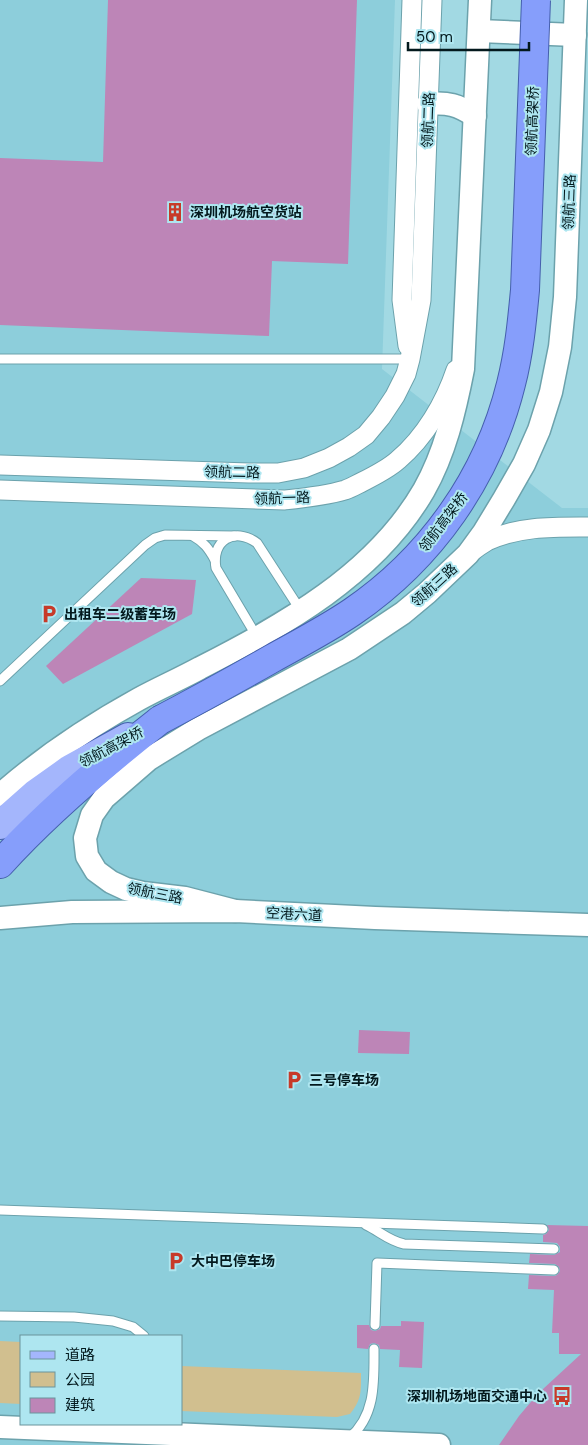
<svg xmlns="http://www.w3.org/2000/svg" width="588" height="1445" font-family="'DM Sans','Noto Sans SC',sans-serif">
<style>
.built{fill:#8dcedb;fill-rule:evenodd}
.green{fill:#d1bf8f}
.building{fill:#bd85b7}
.lines{fill:none;stroke-linecap:round;stroke-linejoin:round}
.service-casing{stroke:#6ca2ac;stroke-width:11}
.minor-casing{stroke:#6ca2ac;stroke-width:21}
.tertiary-casing{stroke:#6ca2ac;stroke-width:25}
.primary-casing{stroke:#455fad;stroke-width:30}
.trunk-casing{stroke:#455fad;stroke-width:30}
.service{stroke:#fff;stroke-width:9}
.minor{stroke:#fff;stroke-width:19}
.tertiary{stroke:#fff;stroke-width:22}
.primary{stroke:#a4b6fc;stroke-width:28}
.trunk{stroke:#869efb;stroke-width:28}
.trunk-bridge-casing{stroke:#455fad;stroke-width:30;stroke-linecap:butt}
.trunk-bridge{stroke:#869efb;stroke-width:28}
.labels{text-anchor:middle;stroke-width:4;stroke-linejoin:round;paint-order:stroke}
.street-label{font-size:14px;fill:#03191d;stroke:#aee6f0}
.poi-label{font-size:14px;font-weight:bold;fill:#03191d;stroke:#aee6f0;text-anchor:start}
</style>
<rect width="100%" height="100%" fill="#a2d9e3"/>
<path class="built" d="M0 0H395L382 369 562 508H588V1445H0ZM21 1336H181V1424H21Z"/>
<g class="green">
<polygon points="0,1341 21,1342 21,1404 0,1403"/>
<path d="M181 1366 361 1373C361 1391 362 1399 350 1414L337 1417 181 1411Z"/>
</g>
<g class="building">
<polygon points="108,0 357,0 348,264 272,261 269,336 0,325 0,158 103,162"/>
<polygon points="141,578 196,580 192,614 63,684 46,666"/>
<polygon points="359,1030 410,1032 409,1054 358,1053"/>
<polygon points="547,1225 588,1226 588,1445 499,1445 519,1416 530,1403 543,1389 581,1354 559,1354 559,1333 552,1333 554,1290 528,1289 529,1275 554,1276 557,1275 560,1271 559,1267 555,1264 529,1263 530,1254 554,1255 560,1252 560,1247 557,1243 543,1242 543,1235 546,1234 549,1230"/>
<polygon points="401,1321 424,1322 422,1368 399,1367 400,1350 380,1349 379,1345 374,1343 370,1344 368,1349 357,1348 357,1325 369,1325 371,1330 375,1331 380,1329 381,1326 401,1326"/>
</g>
<g class="lines">
<g class="service-casing">
<g id="service">
<polyline points="0,359 410,359"/>
<path d="M193 536C204 542 209 549 215 560"/>
<path d="M257 637 216 568C211 541 234 526 257 543L301 611"/>
<polyline points="0,681 145,545 155,538 165,535 234,536"/>
<polyline points="0,1210 543,1229"/>
<path d="M366 1225C379 1231 389 1241 404 1244L554 1249"/>
<polyline points="0,1316 74,1317 113,1321 133,1327 144,1336"/>
<polyline points="375,1325 377,1263 554,1270"/>
<path d="M349 1438C376 1416 374 1381 374 1349"/>
</g>
</g>
<g class="minor-casing">
<g id="minor">
<polyline points="408,346 402,300 412,0"/>
<polyline points="0,465 249,473 278,473 304,468 329,458 349,447 366,435 381,417 395,396 406,374 410,359 421,300 432,0"/>
<path d="M0 490 284 500C304 498 325 496 345 490 351 488 356 485 362 482 374 476 388 469 398 460 425 437 445 403 456 370"/>
<path d="M471 552C476 548 482 544 487 541 519 526 554 527 588 527"/>
</g>
</g>
<g class="tertiary-casing">
<g id="tertiary">
<polyline points="479,31 575,35"/>
<path d="M428 104C448 102 458 105 475 116"/>
<path d="M0 795C42 758 90 726 139 699 159 688 180 679 200 668 284 625 375 575 424 490 445 453 455 410 463 369L480 0"/>
<polyline points="235,911 185,898 143,893 126,889 111,882 96,871 87,856 85,838 92,815 104,798 149,759 198,729 349,649 403,613 427,593 468,554 484,532 504,499 524,464 539,430 551,392 560,347 565,297 576,0"/>
<polyline points="0,918 72,912 235,911 375,918 588,925"/>
<polyline points="0,1427 439,1445"/>
</g>
</g>
<g class="primary-casing">
<polyline id="primary" points="0,825 35,794 70,769 128,737"/>
</g>
<g class="trunk-casing">
<path id="trunk" d="M0 864C48 811 104 764 160 720"/>
</g>
<use href="#service" class="service"/>
<use href="#minor" class="minor"/>
<use href="#tertiary" class="tertiary"/>
<use href="#primary" class="primary"/>
<use href="#trunk" class="trunk"/>
<g class="trunk-bridge-casing">
<path id="trunk-bridge" d="M160 720C198 700 236 679 273 658 300 643 327 629 352 612 431 558 488 477 511 384 519 353 522 322 525 290L536 0"/>
</g>
<use href="#trunk-bridge" class="trunk-bridge"/>
</g>
<defs>
<g id="building-bare" transform="scale(1.5)"><path d="M-4-6H4V6H1V3H-1V6H-4ZM-2.5-4.3h1.7v1.8h-1.7ZM.8-4.3h1.7v1.8H.8ZM-2.5-1h1.7V.8h-1.7ZM.8-1h1.7V.8H.8Z" fill="#c73a29" stroke="#aee6f0" stroke-width="2.5" paint-order="stroke"/></g>
<g id="parking-bare" transform="scale(1.5)"><path d="M-3.5-5.5H1a3.5 3.5 0 0 1 0 7H-1V5.5H-3.5ZM-1-3.4V-.6H.8a1.4 1.4 0 0 0 0-2.8Z" fill="#c73a29" stroke="#aee6f0" stroke-width="2.5" paint-order="stroke"/></g>
<g id="bus-bare" transform="scale(1.5)"><path d="M-5-6H5V4H4V6H2V4H-2V6H-4V4H-5ZM-3.5-4V0h7V-4ZM-3.5 1.2v1.5H-2V1.2ZM2 1.2v1.5H3.5V1.2Z" fill="#c73a29" stroke="#aee6f0" stroke-width="2.5" paint-order="stroke"/></g>
</defs>
<g fill-rule="evenodd">
<use href="#building-bare" x="175" y="212"/>
<use href="#parking-bare" x="49" y="614"/>
<use href="#parking-bare" x="294" y="1080"/>
<use href="#parking-bare" x="176" y="1261"/>
<use href="#bus-bare" x="562" y="1396"/>
</g>
<g class="labels">
<g class="street-label">
<text transform="translate(428 120) rotate(-88)" y="5">领航二路</text>
<text transform="translate(532 121) rotate(-88)" y="5">领航高架桥</text>
<text transform="translate(569 202) rotate(-88)" y="5">领航三路</text>
<text transform="translate(232 472) rotate(1)" y="5">领航二路</text>
<text transform="translate(282 498) rotate(-2)" y="5">领航一路</text>
<text transform="translate(443 522) rotate(-53)" y="5">领航高架桥</text>
<text transform="translate(434 585) rotate(-42)" y="5">领航三路</text>
<text transform="translate(111 747) rotate(-28)" y="5">领航高架桥</text>
<text transform="translate(155 893) rotate(11)" y="5">领航三路</text>
<text transform="translate(294 914) rotate(3)" y="5">空港六道</text>
</g>
<g class="poi-label">
<text x="190" y="217">深圳机场航空货站</text>
<text x="64" y="619">出租车二级蓄车场</text>
<text x="309" y="1085">三号停车场</text>
<text x="191" y="1266">大中巴停车场</text>
<text x="547" y="1401" text-anchor="end">深圳机场地面交通中心</text>
</g>
</g>
<rect x="20" y="1335" width="162" height="90" fill="#aee6f0" stroke="#6a949c"/>
<rect x="30" y="1351" width="25" height="8" fill="#a4b6fc" stroke="#6a949c"/>
<text x="65" y="1360" font-size="15" fill="#03191d">道路</text>
<rect x="30" y="1372" width="25" height="15" fill="#d1bf8f" stroke="#6a949c"/>
<text x="65" y="1385" font-size="15" fill="#03191d">公园</text>
<rect x="30" y="1398" width="25" height="15" fill="#bd85b7" stroke="#6a949c"/>
<text x="65" y="1410" font-size="15" fill="#03191d">建筑</text>
<path d="M408 42v8h121v-8" fill="none" stroke="#03191d" stroke-width="2.5"/>
<text x="416" y="42" font-size="15" fill="#03191d" stroke="#aee6f0" stroke-width="4" paint-order="stroke">50 m</text>
</svg>
